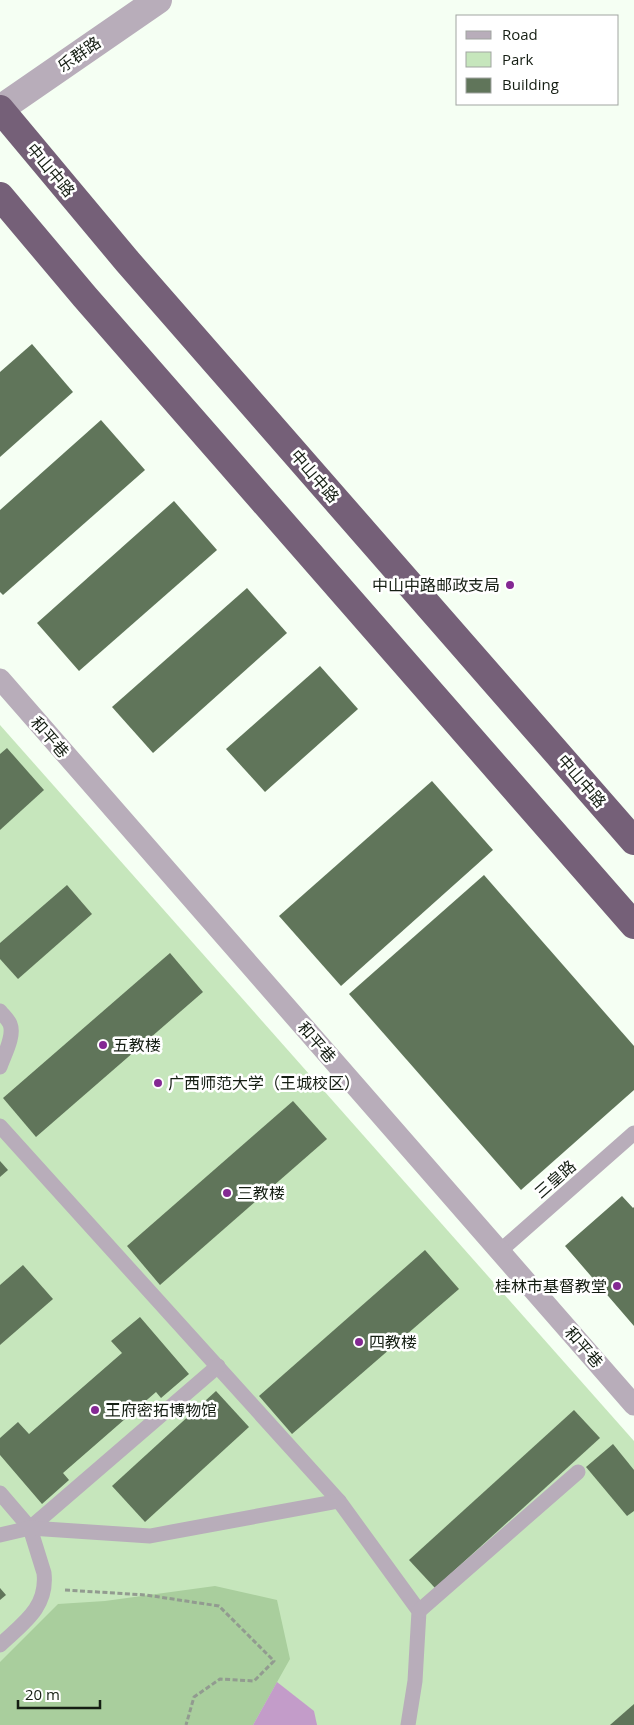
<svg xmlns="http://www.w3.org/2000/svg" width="634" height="1725" font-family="'Open Sans','Noto Sans SC',sans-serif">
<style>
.green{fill:#c6e6bc}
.forest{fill:#a9ce9d}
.water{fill:#c39cc9}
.building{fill:#60755a}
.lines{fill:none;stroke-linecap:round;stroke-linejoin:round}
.path{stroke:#929b90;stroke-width:3;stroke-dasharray:5 2.5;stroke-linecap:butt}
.service{stroke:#b8adba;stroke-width:15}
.pedestrian{stroke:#b8adba;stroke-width:21}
.tertiary{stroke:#b8adba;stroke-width:28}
.trunk{stroke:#756078;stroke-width:28}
.poi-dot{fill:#842893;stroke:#fff;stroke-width:2}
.labels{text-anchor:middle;stroke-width:5;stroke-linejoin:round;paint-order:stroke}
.street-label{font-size:16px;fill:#151e13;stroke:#fff}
.poi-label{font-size:16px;fill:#151e13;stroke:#fff;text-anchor:start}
</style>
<rect width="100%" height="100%" fill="#f5fff3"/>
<polygon class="green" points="0,725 634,1441 634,1725 0,1725"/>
<polygon class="forest" points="215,1586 277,1600 290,1659 253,1725 0,1725 0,1662 58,1604 105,1601"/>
<polygon class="water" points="277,1682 314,1711 317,1725 253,1725"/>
<g class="building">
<polygon points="32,344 73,392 0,457 0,372"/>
<polygon points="101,420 145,470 3,595 0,592 0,510"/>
<polygon points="174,501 217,550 79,671 37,623"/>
<polygon points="247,588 287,633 153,753 112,707"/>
<polygon points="320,666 358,709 265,792 226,749"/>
<polygon points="7,748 44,790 0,830 0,754"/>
<polygon points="432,781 493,850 341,986 279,916"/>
<polygon points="484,875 634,1046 634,1090 521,1190 349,994"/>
<polygon points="67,885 92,914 18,979 0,959 0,943"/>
<polygon points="170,953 203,992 36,1137 3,1098"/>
<polygon points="293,1101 327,1139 160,1285 127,1246"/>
<polygon points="0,1161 8,1170 0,1177"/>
<polygon points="622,1196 633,1208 634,1207 634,1326 565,1246"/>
<polygon points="425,1250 459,1289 292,1434 259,1396"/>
<polygon points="23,1265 53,1299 0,1345 0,1285"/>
<polygon points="140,1317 189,1374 161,1398 156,1392 63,1473 69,1480 42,1504 0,1455 0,1438 18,1422 29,1434 122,1353 111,1341"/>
<polygon points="216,1391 249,1427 145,1522 112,1486"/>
<polygon points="574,1410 600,1438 435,1588 409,1560"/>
<polygon points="613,1444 634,1470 634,1511 627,1516 586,1467"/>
<polygon points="0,1588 6,1595 0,1600"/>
<polygon points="634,1704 634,1725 610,1725"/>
</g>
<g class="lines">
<polyline class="path" points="65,1590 146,1595 219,1606 274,1661 254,1681 220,1679 194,1697 186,1725"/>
<g class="service">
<path d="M0 1011C3 1015 8 1019 10 1024 15 1036 4 1055 0 1067"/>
<polyline points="0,1126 339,1501"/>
<polyline points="500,1251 634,1133"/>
<path d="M0 1493 30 1528 44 1573C48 1608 22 1624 0 1645"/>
<polyline points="30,1528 218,1366"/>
<polyline points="0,1535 30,1528 150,1536 339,1501 419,1611 415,1681 408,1725"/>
<polyline points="419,1611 578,1472"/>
</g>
<polyline class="pedestrian" points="0,679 634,1405"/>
<polyline class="tertiary" points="0,109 158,0"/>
<g class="trunk">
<polyline points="0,109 127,261 634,841"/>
<polyline points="0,196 85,297 634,925"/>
</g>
</g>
<g class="poi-dot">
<circle cx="510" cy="585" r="5"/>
<circle cx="103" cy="1045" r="5"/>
<circle cx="158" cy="1083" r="5"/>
<circle cx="227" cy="1193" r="5"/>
<circle cx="617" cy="1286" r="5"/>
<circle cx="359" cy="1342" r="5"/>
<circle cx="95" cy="1410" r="5"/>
</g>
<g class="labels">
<g class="street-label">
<text transform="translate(79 54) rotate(-35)" y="6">乐群路</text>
<text transform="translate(51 170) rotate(50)" y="6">中山中路</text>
<text transform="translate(315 476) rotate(49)" y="6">中山中路</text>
<text transform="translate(50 737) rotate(49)" y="6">和平巷</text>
<text transform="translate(582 781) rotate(49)" y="6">中山中路</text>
<text transform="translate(317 1042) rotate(49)" y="6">和平巷</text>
<text transform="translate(555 1179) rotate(-41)" y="6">三皇路</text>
<text transform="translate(584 1347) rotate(49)" y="6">和平巷</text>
</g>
<g class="poi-label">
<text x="500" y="591" text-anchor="end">中山中路邮政支局</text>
<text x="113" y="1051">五教楼</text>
<text x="168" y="1089">广西师范大学（王城校区）</text>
<text x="237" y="1199">三教楼</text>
<text x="607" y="1292" text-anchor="end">桂林市基督教堂</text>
<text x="369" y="1348">四教楼</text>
<text x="105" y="1416">王府密拓博物馆</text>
</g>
</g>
<rect x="456" y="15" width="162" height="90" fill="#ffffff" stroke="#a1a5a1"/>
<rect x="466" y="31" width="25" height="8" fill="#b8adba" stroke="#a1a5a1"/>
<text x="502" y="40" font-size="15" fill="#151e13">Road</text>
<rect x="466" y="52" width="25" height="15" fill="#c6e6bc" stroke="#a1a5a1"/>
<text x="502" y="65" font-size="15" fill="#151e13">Park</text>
<rect x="466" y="78" width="25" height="15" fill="#60755a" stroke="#a1a5a1"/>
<text x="502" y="90" font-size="15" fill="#151e13">Building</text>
<path d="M18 1700v8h82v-8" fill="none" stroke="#151e13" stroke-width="2.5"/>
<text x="25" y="1700" font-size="15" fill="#151e13" stroke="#ffffff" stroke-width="4" paint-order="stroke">20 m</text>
</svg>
